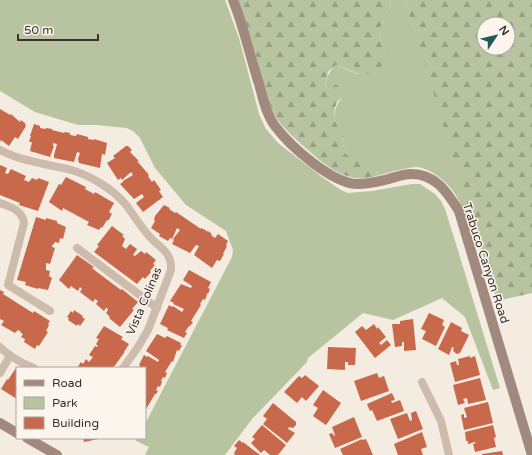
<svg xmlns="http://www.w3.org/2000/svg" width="532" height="455" font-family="'Varela Round',sans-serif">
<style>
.green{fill:#b8c4a0}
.forest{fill:url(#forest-firs);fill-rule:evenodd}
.building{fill:#c8694b}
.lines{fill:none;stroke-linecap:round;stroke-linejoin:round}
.minor{stroke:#cdbbac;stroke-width:8}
.secondary{stroke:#a18a7d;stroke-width:10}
.labels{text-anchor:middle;stroke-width:3;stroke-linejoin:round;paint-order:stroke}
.street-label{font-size:12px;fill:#3b302b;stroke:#fbf5ee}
</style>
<defs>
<pattern id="forest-firs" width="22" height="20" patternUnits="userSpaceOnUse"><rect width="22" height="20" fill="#b8c4a0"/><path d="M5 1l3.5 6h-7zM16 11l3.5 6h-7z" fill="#97a083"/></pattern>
</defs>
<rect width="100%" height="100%" fill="#f4ebe1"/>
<g class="green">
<polygon points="0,0 225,0 239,38 259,114 266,129 278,143 322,177 341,190 348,193 372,191 412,184 420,184 435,194 441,201 445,209 456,244 500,388 493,390 465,317 442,298 393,320 363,313 308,358 307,362 252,419 225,455 145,455 149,447 136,441 137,438 145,438 145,424 232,257 233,250 226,231 186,205 155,168 140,138 133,131 127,128 96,125 78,125 35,112 0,91"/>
<path d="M390 0H405L476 228H470C462 205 455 186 433 173 428 170 421 167 416 167 403 168 389 173 376 176L378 172 359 157H351L345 152 343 144 344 136C334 125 331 111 341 99L330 89 325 87C327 76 328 73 336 65L357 74 386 54 381 42 379 30 384 20 391 11Z"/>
</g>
<g class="forest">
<path d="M238 0H390L391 11 384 20 379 30 381 42 386 54 385 64C361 81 360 73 336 65L328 72 325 87 330 89 336 84 343 91C341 100 338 99 336 105 331 116 338 129 344 136L343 144 345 152C346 154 348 155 350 156 353 157 357 157 360 157 369 160 382 165 376 176 346 186 323 163 302 145 290 134 278 123 271 108 263 92 260 70 255 52 250 35 244 17 238 0Z"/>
<path d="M405 0H532V293L497 301ZM484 24H508V48H484Z"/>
</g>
<g class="building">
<polygon points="0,109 10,115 11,114 20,122 21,120 26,124 25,125 26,126 18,139 15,137 9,146 1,140 0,142"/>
<polygon points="34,124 40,126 40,128 46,129 46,128 52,129 52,130 64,133 65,132 70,133 70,135 76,136 77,134 88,137 88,139 94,140 94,139 107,143 105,155 102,154 100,168 79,163 78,159 80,153 77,152 74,162 54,158 54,155 57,144 53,143 53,146 54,146 50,157 30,151 32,142 29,142 31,136 30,136"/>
<polygon points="126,146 128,146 132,150 130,152 139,161 137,161 149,175 148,176 152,182 154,180 161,190 159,191 163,197 143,212 136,203 144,197 142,194 134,199 120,184 123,182 123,181 133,175 131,172 122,180 121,178 118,180 107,163 115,158 113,156"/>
<polygon points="0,165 7,168 5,173 8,174 11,169 26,176 24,180 29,182 32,178 37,180 38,178 49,182 38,211 19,205 20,203 0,195"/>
<polygon points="66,177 86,187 85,189 94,194 95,192 114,203 109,212 112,214 108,221 107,220 102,228 101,227 99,230 87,225 89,222 63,208 62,211 49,202 59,184 61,185"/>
<polygon points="164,205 170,208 169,209 175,213 176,212 201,229 201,228 207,231 206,232 208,231 212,234 211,235 215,238 218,234 228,241 226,245 227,246 223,254 224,254 220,261 217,260 212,268 194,255 199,246 196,245 190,253 172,244 174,240 173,239 180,230 177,228 172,239 170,238 168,241 159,236 160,234 151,228 155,221 154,220 155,216"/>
<polygon points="36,217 46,220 46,218 57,221 57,223 66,227 63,239 60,238 59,243 55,242 53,245 52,245 52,247 55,248 50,264 46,263 46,270 50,271 49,276 52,278 48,290 38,288 38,289 25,285 26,282 17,280"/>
<polygon points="112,226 124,235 122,236 125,239 122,246 126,249 130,244 137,249 133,255 135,256 141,251 145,254 146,252 156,260 153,264 155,265 150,271 151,272 145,279 143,277 137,284 94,252 99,246 97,245"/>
<polygon points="77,255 94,267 92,268 97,272 121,290 122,289 138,302 132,309 134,310 120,327 109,318 110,317 106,313 108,310 107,308 106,308 104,311 96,304 98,301 95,299 93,302 80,292 82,289 80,287 78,291 71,286 69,289 59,280"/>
<polygon points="189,270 211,282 208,288 210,289 208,294 206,293 207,295 205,300 203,299 200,304 201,305 191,321 193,322 190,326 189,326 185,332 187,333 184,338 167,330 168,328 160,324 169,305 172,307 173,306 182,312 184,309 173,304 174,303 170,301 181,284 191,288 192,286 183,280"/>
<polygon points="0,290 4,292 3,294 33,313 34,311 50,321 48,324 49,325 46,331 48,332 39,346 37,345 35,349 24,342 25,339 21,337 23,334 21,333 21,332 18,330 15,333 1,325 4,321 0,319"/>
<polygon points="74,310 83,316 82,317 85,319 80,326 78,324 77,326 68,320 69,318 67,317 71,311 73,313"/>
<polygon points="429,313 444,320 442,325 445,327 436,346 422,339 426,331 421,329"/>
<polygon points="413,319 416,350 404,351 404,342 402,342 402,346 395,347 392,324 400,324 400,321"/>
<polygon points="451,322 462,328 461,331 469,335 460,353 457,354 454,352 453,350 454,348 452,347 449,355 438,349"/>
<polygon points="374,324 377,329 378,327 386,337 379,343 381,345 387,340 391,345 375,358 355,332 362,326 366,330"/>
<polygon points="104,326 123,337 121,339 129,344 124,352 124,353 113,368 77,368 81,362 83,364 86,359 89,362 93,357 89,355 95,346 97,347 98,346 96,344 99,339 96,338"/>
<polygon points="157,334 165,338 167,336 181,343 180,345 182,345 179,351 177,350 173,362 172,361 165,372 167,373 165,378 163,377 161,381 162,382 160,387 158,386 156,390 158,391 156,394 155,394 145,411 145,368 139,368 140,365 139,365 144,355 147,357 148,356 158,362 159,360 146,351"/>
<polygon points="328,347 356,348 355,365 348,365 348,362 345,362 345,370 327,369"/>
<polygon points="470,356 470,358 475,356 480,375 455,382 450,363 456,361 457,365 459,365 458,359"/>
<polygon points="16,368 17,369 17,399 1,389 7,379 8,380"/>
<polygon points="377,373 379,378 384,376 389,391 361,401 354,381"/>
<polygon points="305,375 319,386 306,401 302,397 297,403 284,392 299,376 302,378"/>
<polygon points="480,378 486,400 468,404 467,398 463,399 465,403 458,405 453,385"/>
<polygon points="323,390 341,403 326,425 313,416 318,408 313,405"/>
<polygon points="392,393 395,400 391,401 392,403 400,400 404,411 377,421 372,410 370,411 367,404"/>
<polygon points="488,402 493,423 464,430 461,415 464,414 464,418 467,417 464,408"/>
<polygon points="273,403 296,422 296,425 293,428 289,427 288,429 295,433 287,443 263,424 267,419 263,416"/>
<polygon points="416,411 423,429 398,439 390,419 407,413 410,421 412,420 411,413"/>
<polygon points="354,417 362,437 335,448 329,434 332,433 334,436 335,435 332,427"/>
<polygon points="262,425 286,445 278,455 270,455 264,450 261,453 251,443 255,439 252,437"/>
<polygon points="493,425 496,437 494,438 496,447 475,452 473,444 476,443 475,442 468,444 468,441 466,441 465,432"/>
<polygon points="422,432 427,447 421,449 423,455 398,455 394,444"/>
<polygon points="83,438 98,438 98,439 84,442"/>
<polygon points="362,439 362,440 366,439 373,455 343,455 340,449"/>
<polygon points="239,440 243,443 243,442 260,455 234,455 235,454 234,453 237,448 234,446"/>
<polygon points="502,451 503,455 482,455 482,454"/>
</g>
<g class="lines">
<g class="minor">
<path d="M0 150C21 161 45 164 68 169 90 175 112 188 127 206 134 216 141 227 149 236 159 248 172 251 171 270L148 330 138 347 123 368"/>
<path d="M0 203C11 207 22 210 24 223L8 285 50 311"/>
<polyline points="77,248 157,308"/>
<path d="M0 347C10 357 21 363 34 368"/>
<polyline points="0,373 10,356"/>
<polyline points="422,382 441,421 449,455"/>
</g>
<g class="secondary">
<path d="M233 0C244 27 250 56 259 84 263 98 266 114 275 126 290 146 332 184 358 184 367 184 376 182 385 180 393 178 403 174 411 174 436 174 447 192 459 211L532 455"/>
<polyline points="0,423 17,433"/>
<polyline points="27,438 57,455"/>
</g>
</g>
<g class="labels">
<g class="street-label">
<text transform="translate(486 263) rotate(72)" y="4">Trabuco Canyon Road</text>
<text transform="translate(144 301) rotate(-67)" y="4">Vista Colinas</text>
</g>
</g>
<rect x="16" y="367" width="130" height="72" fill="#fbf5ee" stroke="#aea6a0"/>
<rect x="24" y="380" width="20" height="6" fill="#a18a7d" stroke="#aea6a0"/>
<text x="52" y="387" font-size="12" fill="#3b302b">Road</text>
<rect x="24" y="397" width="20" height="12" fill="#b8c4a0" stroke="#aea6a0"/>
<text x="52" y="407" font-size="12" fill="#3b302b">Park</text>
<rect x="24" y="417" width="20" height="12" fill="#c8694b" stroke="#aea6a0"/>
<text x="52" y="427" font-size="12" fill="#3b302b">Building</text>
<g transform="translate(496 36) rotate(55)"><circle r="19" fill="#fbf5ee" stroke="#aea6a0"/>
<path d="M0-3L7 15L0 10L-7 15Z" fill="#1f5a5e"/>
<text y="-6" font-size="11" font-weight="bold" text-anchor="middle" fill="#3b302b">N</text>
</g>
<path d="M18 34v6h80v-6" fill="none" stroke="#3b302b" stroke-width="2"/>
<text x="24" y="34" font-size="12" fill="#3b302b" stroke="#fbf5ee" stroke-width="3" paint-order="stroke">50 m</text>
</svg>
